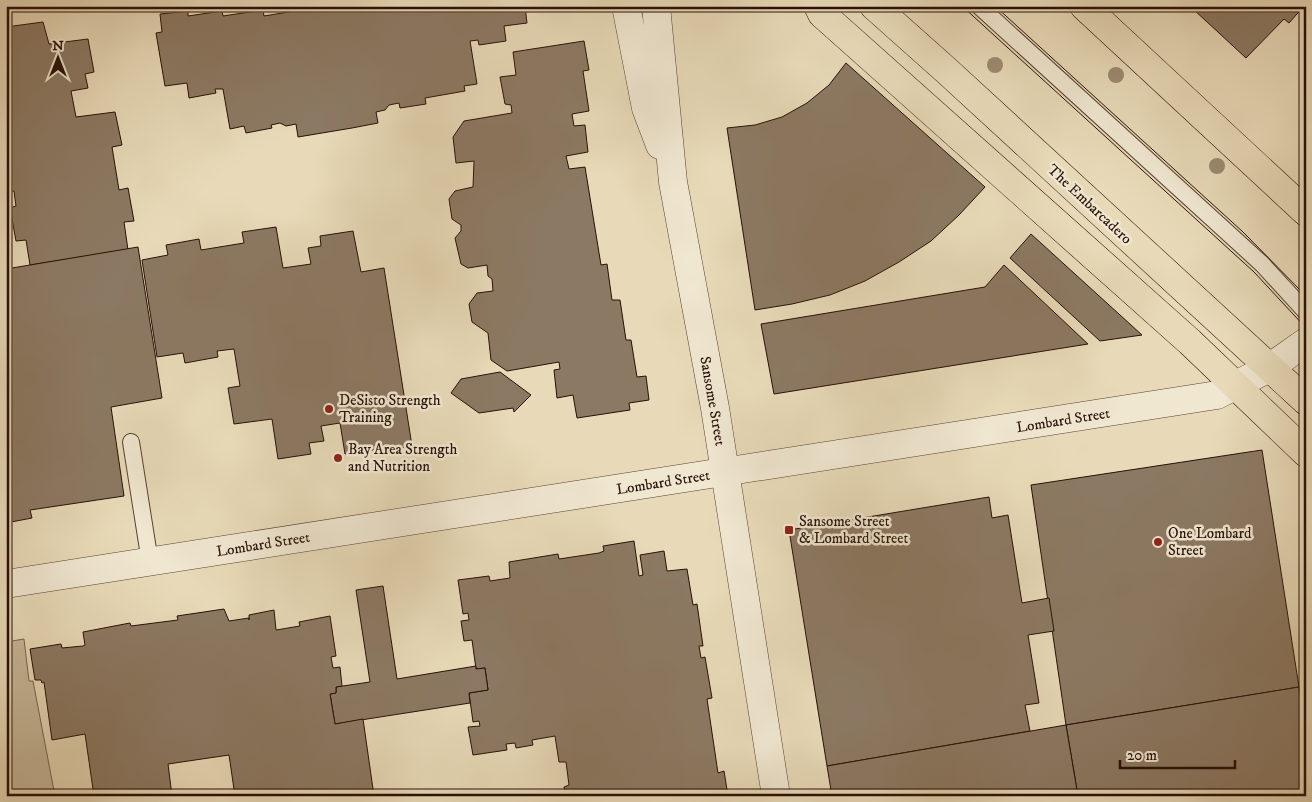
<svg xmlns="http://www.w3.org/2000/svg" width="1312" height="802" font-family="'IM FELL DW Pica',serif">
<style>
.green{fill:#c7b89a;stroke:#786450}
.building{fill:#8c7963;stroke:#281007}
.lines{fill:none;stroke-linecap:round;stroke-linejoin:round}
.service-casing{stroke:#584233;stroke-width:18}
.minor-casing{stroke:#584233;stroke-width:29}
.tertiary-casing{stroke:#584233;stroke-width:29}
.primary-casing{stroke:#281007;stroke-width:29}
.service{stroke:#f0e7d1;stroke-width:16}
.minor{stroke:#f0e7d1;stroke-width:28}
.tertiary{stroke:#f0e7d1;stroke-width:28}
.primary{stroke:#e8dab8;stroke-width:28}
.tram{stroke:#281007;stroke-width:1}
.tree{fill:#9d8b73}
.poi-dot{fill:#8f2418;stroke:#f0e7d1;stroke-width:2}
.labels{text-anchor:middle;stroke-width:5;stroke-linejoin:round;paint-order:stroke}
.street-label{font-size:15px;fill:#281007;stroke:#f0e7d1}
.poi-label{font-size:15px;fill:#281007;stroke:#f0e7d1;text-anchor:start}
</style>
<rect width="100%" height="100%" fill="#e8dab8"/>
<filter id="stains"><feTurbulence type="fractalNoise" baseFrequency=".004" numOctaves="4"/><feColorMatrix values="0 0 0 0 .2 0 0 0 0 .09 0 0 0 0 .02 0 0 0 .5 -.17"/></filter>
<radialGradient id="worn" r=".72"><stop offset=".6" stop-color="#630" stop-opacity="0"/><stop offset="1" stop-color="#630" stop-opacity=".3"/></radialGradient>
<polygon class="green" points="24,639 29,681 33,681 55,796 6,796 6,642"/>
<g class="building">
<polygon points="325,6 525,6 527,23 504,26 506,41 479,45 478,40 470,41 477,84 464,86 465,91 425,98 426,104 400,108 399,103 389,105 385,110 376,112 378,123 352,128 298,137 296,124 286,126 280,123 271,125 272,128 246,133 244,126 230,129 223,89 215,89 216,93 189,98 187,83 165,86 156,33 162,32 160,14 188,11 188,16 222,11 223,16 263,10 264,16"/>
<polygon points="1195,6 1304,6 1289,23 1284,19 1246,58 1193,9"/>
<polygon points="43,22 49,44 88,39 94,72 85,74 88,88 71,91 76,117 115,112 122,145 112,147 119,190 128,188 134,221 124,222 128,250 30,265 26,240 16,241 10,208 16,206 14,191 6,192 6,27"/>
<polygon points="584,41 589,70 583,71 589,111 572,114 574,126 585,125 588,152 566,156 569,169 585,167 601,265 607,264 612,300 620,300 626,340 631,340 637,377 646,376 649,400 629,403 630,410 577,418 573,395 557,398 554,370 560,369 559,362 507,371 491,360 488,333 472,322 469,304 477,293 493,291 492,279 488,276 487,265 468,268 461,264 455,238 461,231 461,225 452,219 449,199 455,191 473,187 474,161 456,163 453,137 464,121 512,113 511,105 505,104 500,77 516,75 513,52"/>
<polygon points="846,63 985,187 959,215 931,241 899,262 865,281 830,295 792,304 755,310 727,128 755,125 782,117 807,103 829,85"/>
<polygon points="276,227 283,268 311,264 308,248 321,246 320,236 353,231 361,272 384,268 412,446 379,452 379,449 345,454 340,423 321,426 324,441 309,443 311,454 278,459 272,419 234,424 228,388 240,386 234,349 217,351 218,357 185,363 183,353 157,357 142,260 168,255 166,245 199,239 201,250 244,243 242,232"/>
<polygon points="1031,234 1142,335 1100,341 1010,258"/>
<polygon points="138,247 162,398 111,407 124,496 30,510 32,518 6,523 6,269"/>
<polygon points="1004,265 1088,344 774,394 761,324 985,287"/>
<polygon points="500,372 531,395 514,412 513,408 479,413 451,393 461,379"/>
<polygon points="1262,450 1299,687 1066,725 1031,485"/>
<polygon points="989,497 992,518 1008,515 1022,603 1049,598 1054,631 1028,635 1039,703 1025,705 1030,731 827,766 789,530"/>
<polygon points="634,541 639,576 643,575 640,555 664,551 667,571 687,569 693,605 697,604 703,646 699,646 701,658 705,657 712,698 707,699 718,773 724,771 728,796 565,796 564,787 569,785 566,762 559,762 555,736 532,740 533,745 516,748 515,743 506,744 507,750 473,755 468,727 480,726 479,721 473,722 469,693 488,690 485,668 476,669 472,640 464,641 461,621 469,620 468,613 463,614 458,580 489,576 490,581 510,578 509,562 558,554 559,559 599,553 604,551 603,546"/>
<polygon points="383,586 397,679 476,666 476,669 485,668 488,690 469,693 470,703 335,724 330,694 336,693 336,687 370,682 356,590"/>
<polygon points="224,609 229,621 249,618 249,620 249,615 274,610 276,630 300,626 299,622 330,616 336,656 331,657 333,668 340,667 342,686 336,687 336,693 330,694 335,724 363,719 374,796 235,796 229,755 168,764 172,796 94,796 85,734 52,740 44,682 42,683 41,680 35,680 30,649 61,644 62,648 83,646 85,645 83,632 130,623 131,626 178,620 177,616"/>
<polygon points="1299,687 1306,733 1306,796 1078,796 1066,725"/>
<polygon points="1066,725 1078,796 832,796 827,766"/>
</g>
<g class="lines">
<g class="service-casing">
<g id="service">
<polyline points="979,6 1262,264 1306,312"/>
<polyline points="131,442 150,562"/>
</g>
</g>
<g class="minor-casing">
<polyline id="minor" points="6,584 1217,395 1269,368 1306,342"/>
</g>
<g class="tertiary-casing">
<g id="tertiary">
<polyline points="626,6 646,108 660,145"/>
<polyline points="656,6 673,182 715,408 776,796"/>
</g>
</g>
<g class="primary-casing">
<g id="primary">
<polyline points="818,6 822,14 1190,342 1306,453"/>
<polyline points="874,6 947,71 1306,401"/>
<polyline points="1084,6 1306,212"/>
</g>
</g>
<use href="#service" class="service"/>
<use href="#minor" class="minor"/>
<use href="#tertiary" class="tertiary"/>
<use href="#primary" class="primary"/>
<g class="tram">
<polyline points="962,6 1254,272 1306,328"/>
<polyline points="995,6 1243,232 1306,296"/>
</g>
</g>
<g class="tree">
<circle cx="995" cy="65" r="8"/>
<circle cx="1116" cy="75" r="8"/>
<circle cx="1217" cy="166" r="8"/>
</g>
<g class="poi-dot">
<circle cx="329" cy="409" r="5"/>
<circle cx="338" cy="458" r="5"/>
<rect x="784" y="525" width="10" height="10" rx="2.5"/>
<circle cx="1158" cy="542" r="5"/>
</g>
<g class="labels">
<g class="street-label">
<text transform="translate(1090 204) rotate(43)" y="5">The Embarcadero</text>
<text transform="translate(713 401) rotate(80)" y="5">Sansome Street</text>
<text transform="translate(1063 420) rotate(-9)" y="5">Lombard Street</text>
<text transform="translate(663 482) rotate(-9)" y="5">Lombard Street</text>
<text transform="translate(263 544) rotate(-9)" y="5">Lombard Street</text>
</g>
<g class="poi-label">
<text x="339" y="405">DeSisto Strength<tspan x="339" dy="17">Training</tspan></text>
<text x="348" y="454">Bay Area Strength<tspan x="348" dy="17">and Nutrition</tspan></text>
<text x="799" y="526">Sansome Street<tspan x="799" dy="17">&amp; Lombard Street</tspan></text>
<text x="1168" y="538">One Lombard<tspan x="1168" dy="17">Street</tspan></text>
</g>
</g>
<rect width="1312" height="802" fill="none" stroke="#e8dab8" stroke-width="25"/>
<rect x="8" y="8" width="1297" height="787" fill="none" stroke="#281007" stroke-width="2.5"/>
<rect x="12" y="12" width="1287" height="777" fill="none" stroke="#281007"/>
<g transform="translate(58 58)" stroke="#f0e7d1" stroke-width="4" paint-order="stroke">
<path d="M0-4L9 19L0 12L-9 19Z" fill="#281007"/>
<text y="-8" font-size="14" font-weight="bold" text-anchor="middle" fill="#281007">N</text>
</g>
<path d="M1120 760v8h115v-8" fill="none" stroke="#281007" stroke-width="2.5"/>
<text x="1127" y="760" font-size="15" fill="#281007" stroke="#f0e7d1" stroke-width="4" paint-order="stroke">20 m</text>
<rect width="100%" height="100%" filter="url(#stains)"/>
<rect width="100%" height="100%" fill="url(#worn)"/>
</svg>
